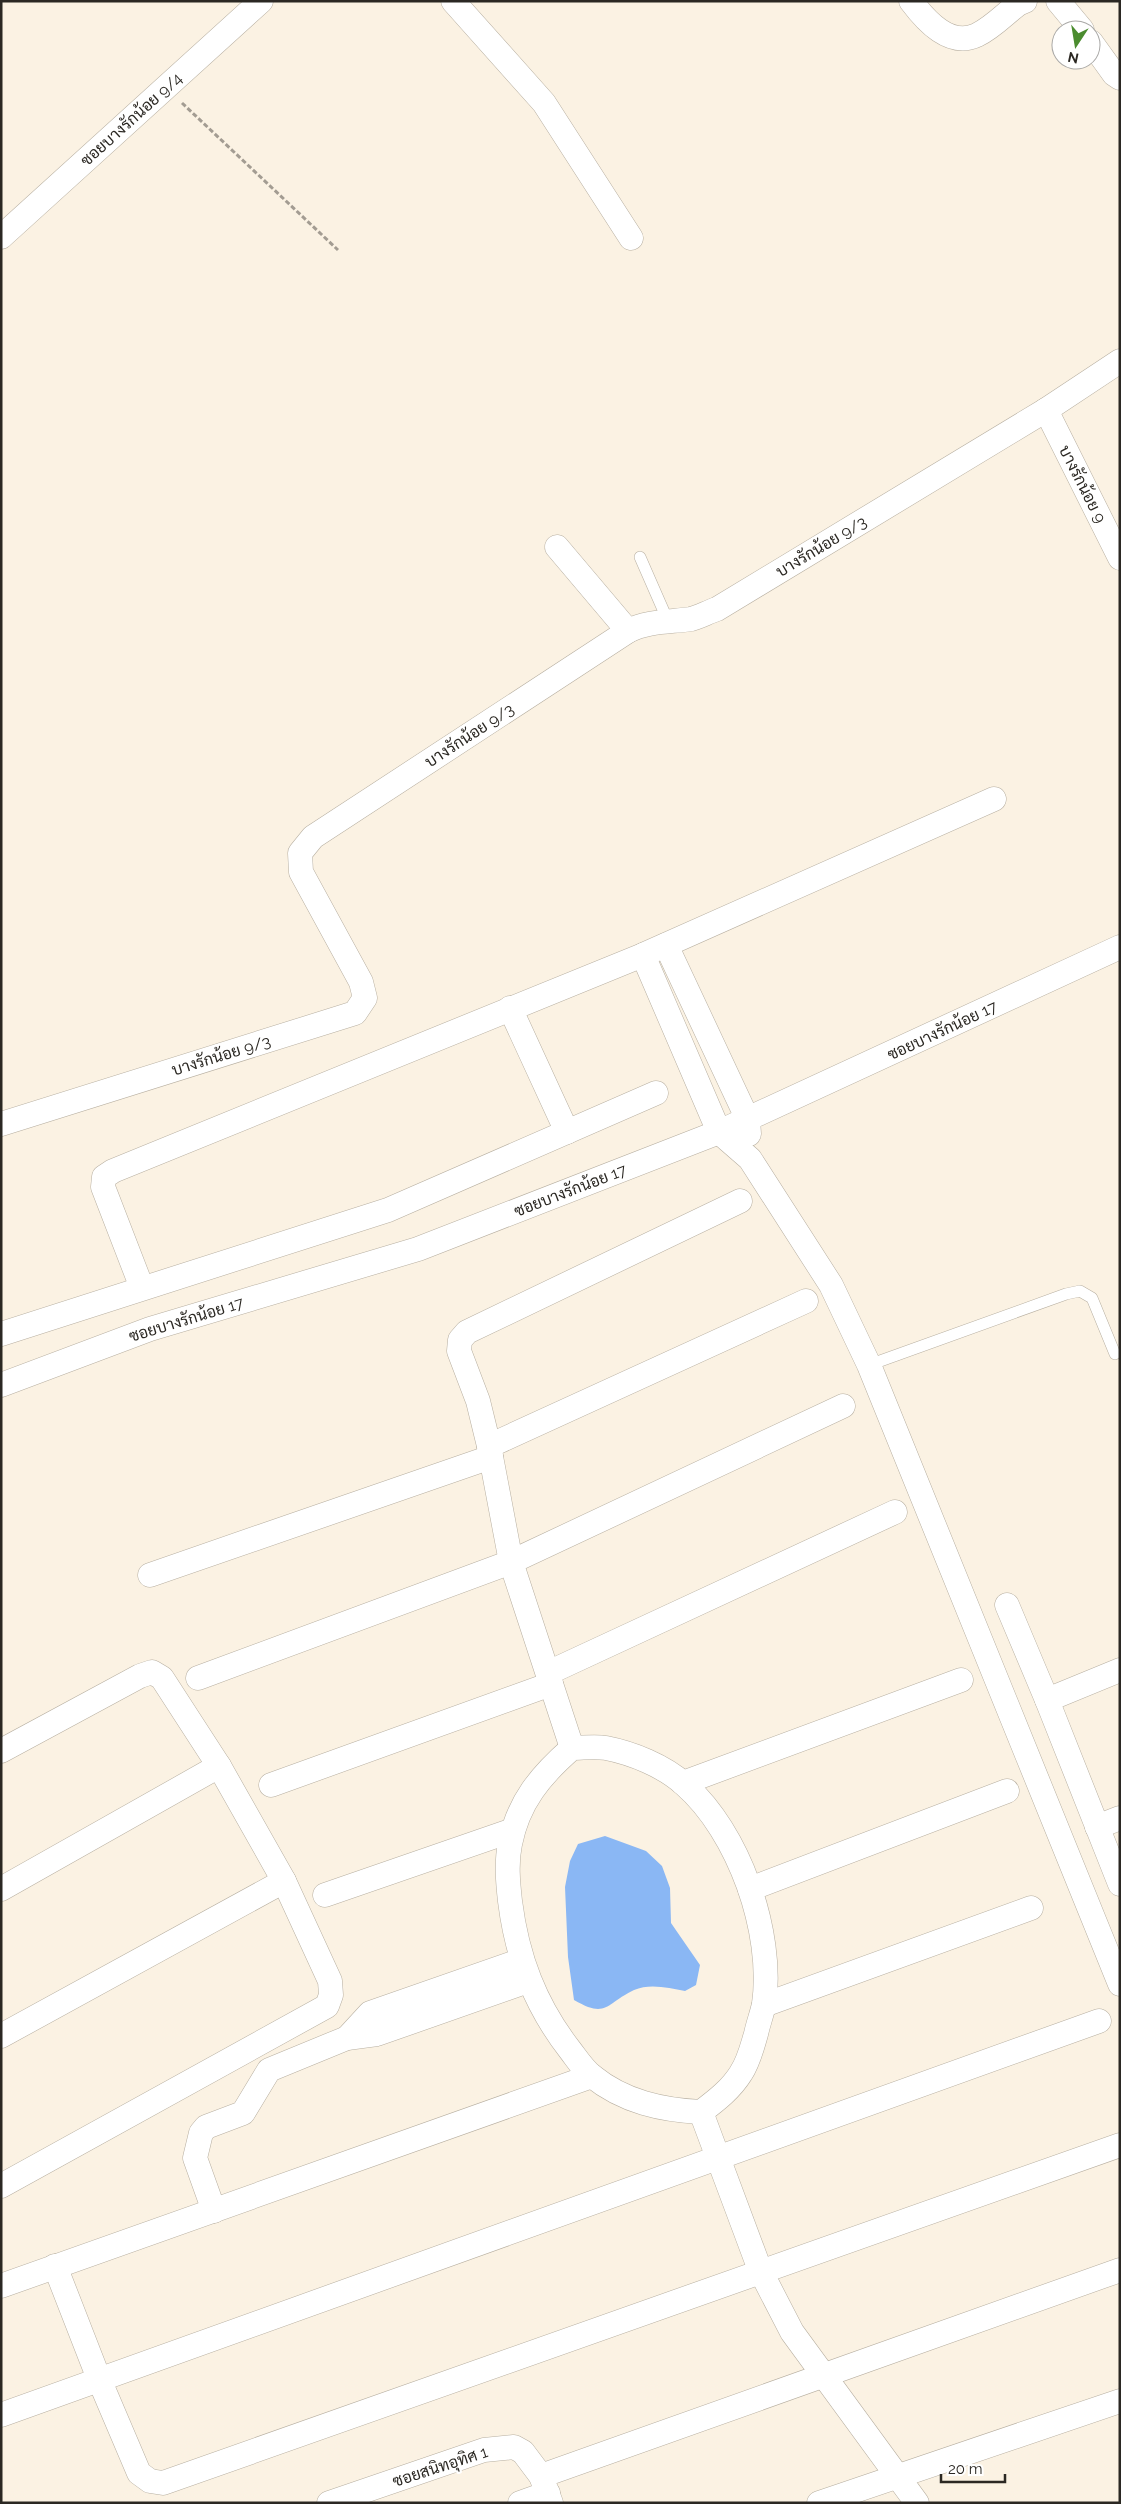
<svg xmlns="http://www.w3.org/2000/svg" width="1121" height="2504" font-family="Raleway,Sarabun,sans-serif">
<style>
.water{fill:#8ab7f4}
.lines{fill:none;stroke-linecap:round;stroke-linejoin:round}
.lane-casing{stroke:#b7afa1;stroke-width:12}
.street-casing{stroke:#b7afa1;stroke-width:25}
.path{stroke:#a39c92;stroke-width:3;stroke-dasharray:5 2.5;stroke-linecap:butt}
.lane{stroke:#fff;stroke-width:11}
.street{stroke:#fff;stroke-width:24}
.labels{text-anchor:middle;stroke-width:4.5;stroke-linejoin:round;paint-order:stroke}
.street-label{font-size:16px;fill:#2b2823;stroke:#fff}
</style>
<rect width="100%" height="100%" fill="#fbf2e3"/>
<path class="water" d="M605 1836 646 1851 662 1866 670 1888 671 1923 700 1965 696 1985 685 1991C669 1988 650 1983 634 1990 605 2004 607 2019 574 2000L568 1957 565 1887 570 1861 578 1844Z"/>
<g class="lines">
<g class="lane-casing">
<g id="lane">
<polyline points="640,557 668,621"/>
<polyline points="869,1365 1066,1294 1080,1291 1092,1298 1115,1354"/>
</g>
</g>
<g class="street-casing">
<g id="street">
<polyline points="453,1 544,103 631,238"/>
<path d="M911 1C926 21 950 48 977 35 992 28 1005 14 1018 4L1025 1"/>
<polyline points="1058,1 1082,30"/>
<polyline points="1091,42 1114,74 1120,78"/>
<polyline points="1,237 261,1"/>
<polyline points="1046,410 1120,558"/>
<polyline points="557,547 628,631"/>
<polyline points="666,945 748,1120 749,1134"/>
<polyline points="643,955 719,1132 750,1159 831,1285 869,1365 1120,1984"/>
<polyline points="510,1008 567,1132"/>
<path d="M1 1124 355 1013 365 998 361 982 301 872 300 853 313 837 628 631C647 621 670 622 691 619 699 617 708 612 717 609L1046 410 1120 361"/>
<polyline points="142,1288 103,1187 104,1177 113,1171 643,955 994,799"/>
<polyline points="1,1334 388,1210 656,1093"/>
<polyline points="1,1385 150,1329 418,1249 719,1132 1120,947"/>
<polyline points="489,1446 806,1301"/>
<polyline points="150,1575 491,1457"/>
<polyline points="1007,1605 1047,1700 1120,1884"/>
<polyline points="548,1673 895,1512"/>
<polyline points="198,1678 511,1562 843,1406"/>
<polyline points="1047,1700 1120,1670"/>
<path d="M572 1748C583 1748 595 1746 606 1748 632 1753 664 1766 684 1784 739 1832 774 1932 764 2004 762 2014 758 2024 756 2034 752 2047 749 2061 741 2073 731 2089 717 2100 701 2112 662 2110 624 2102 592 2076 583 2069 577 2059 570 2050 535 2005 517 1957 510 1901 508 1883 506 1863 510 1844 518 1802 541 1775 572 1748Z"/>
<polyline points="572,1748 511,1562 489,1446 478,1401 459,1351 460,1340 467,1332 740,1201"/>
<polyline points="1,1751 140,1676 152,1672 162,1678 219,1766 284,1881 330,1981 331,1995 327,2006 1,2186"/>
<polyline points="683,1783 961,1680"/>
<polyline points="271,1785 551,1684"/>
<polyline points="1097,1827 1120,1818"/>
<polyline points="1,1889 219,1766"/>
<polyline points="750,1889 1007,1791"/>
<polyline points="325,1895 513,1830"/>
<polyline points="764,2005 1031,1908"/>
<polyline points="1,2036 284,1881"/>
<polyline points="347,2038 370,2013 522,1960"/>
<polyline points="701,2112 760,2270 792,2332 917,2503"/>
<polyline points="214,2211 195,2158 201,2133 206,2127 243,2113 269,2070 347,2038 377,2034 528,1981"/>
<polyline points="55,2266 99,2379 139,2473 150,2481 163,2483 1120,2145"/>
<polyline points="1,2286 592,2076"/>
<polyline points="1,2415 1099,2021"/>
<polyline points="541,2476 1120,2270"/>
<polyline points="329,2503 484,2450 514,2447 523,2452 541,2476 551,2503"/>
<polyline points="520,2503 548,2493"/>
<polyline points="819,2503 1120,2401"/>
</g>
</g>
<polyline class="path" points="182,103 338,250"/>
<use href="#lane" class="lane"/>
<use href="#street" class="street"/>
</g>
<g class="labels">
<g class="street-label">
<text transform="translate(131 119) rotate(-42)" y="6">ซอยบางรักน้อย 9/4</text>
<text transform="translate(1083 484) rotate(63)" y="6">บางรักน้อย 9</text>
<text transform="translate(821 546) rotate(-31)" y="6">บางรักน้อย 9/3</text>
<text transform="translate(469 735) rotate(-33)" y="6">บางรักน้อย 9/3</text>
<text transform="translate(942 1030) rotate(-25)" y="6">ซอยบางรักน้อย 17</text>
<text transform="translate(221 1055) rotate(-17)" y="6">บางรักน้อย 9/3</text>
<text transform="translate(570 1190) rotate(-21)" y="6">ซอยบางรักน้อย 17</text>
<text transform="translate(186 1319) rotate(-17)" y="6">ซอยบางรักน้อย 17</text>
<text transform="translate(440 2466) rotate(-18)" y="6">ซอยสนิทอุทิศ 1</text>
</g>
</g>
<rect width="1121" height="2504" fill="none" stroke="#2b2823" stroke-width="5"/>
<g transform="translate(1076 45) rotate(192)"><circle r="24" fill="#ffffff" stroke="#aaa9a7"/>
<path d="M0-4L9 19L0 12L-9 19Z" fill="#4b8c2f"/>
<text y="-8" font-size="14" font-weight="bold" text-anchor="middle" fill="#2b2823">N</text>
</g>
<path d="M941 2474v8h64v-8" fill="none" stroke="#2b2823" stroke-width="2.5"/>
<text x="948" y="2474" font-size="15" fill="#2b2823" stroke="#ffffff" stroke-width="4" paint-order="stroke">20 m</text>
</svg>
